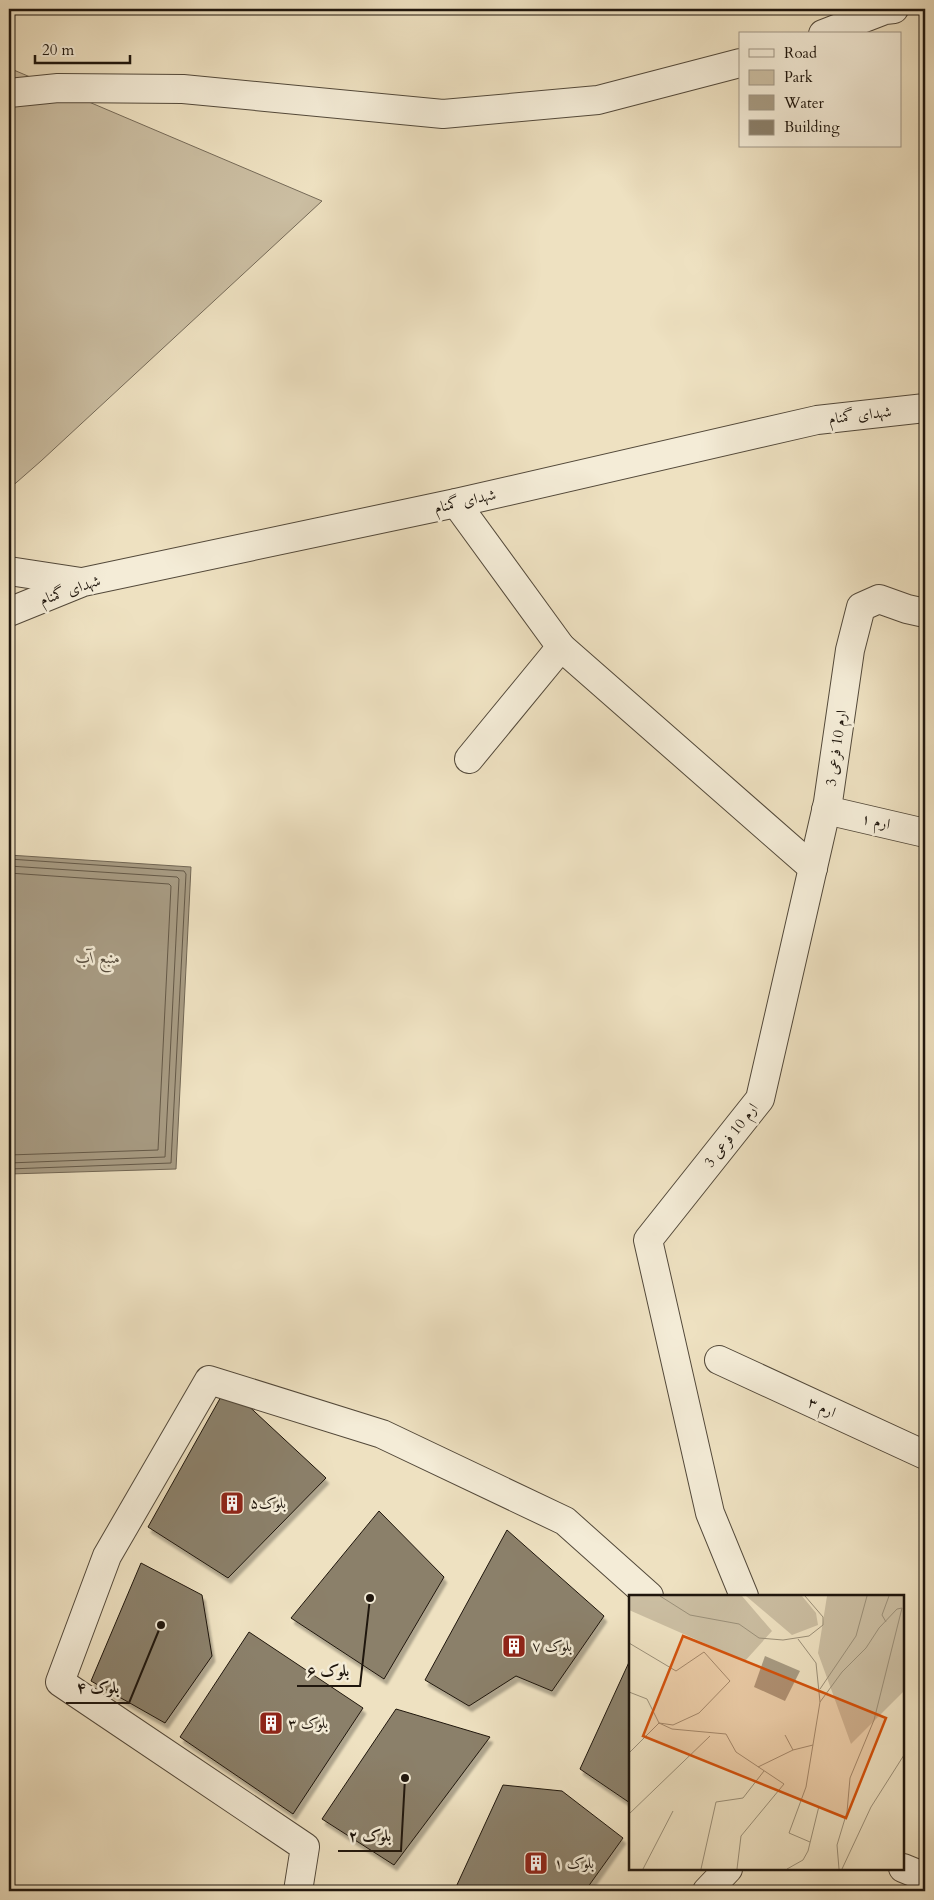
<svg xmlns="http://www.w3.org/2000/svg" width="934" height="1900" font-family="Cardo,Amiri,serif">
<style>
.green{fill:#cbbea2;stroke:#756a58}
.water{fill:#a89c84;stroke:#716654}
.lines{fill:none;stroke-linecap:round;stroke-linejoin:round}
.shore{stroke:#645948;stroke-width:1}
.building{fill:#8b806b;stroke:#1f160d;filter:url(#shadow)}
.street-casing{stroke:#53493a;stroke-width:30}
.street{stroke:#f4ecd7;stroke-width:28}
.labels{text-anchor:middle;stroke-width:5;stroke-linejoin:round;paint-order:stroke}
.street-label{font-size:15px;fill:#1f160d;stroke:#f4ecd7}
.poi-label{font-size:15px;fill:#1f160d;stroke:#f4ecd7;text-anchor:start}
.water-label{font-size:16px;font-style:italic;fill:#564c3d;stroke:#f4ecd7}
.inset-road{fill:none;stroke:#9b9079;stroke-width:1}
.view{fill:#d4520c;fill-opacity:0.15;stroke:#d4520c;stroke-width:2.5}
.inset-edge{fill:none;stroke:#1f160d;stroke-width:2.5}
.leader{fill:none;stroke:#1f160d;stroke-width:2}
.callout-dot{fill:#1f160d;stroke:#f4ecd7;stroke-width:2}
.callout-label{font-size:16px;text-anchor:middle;font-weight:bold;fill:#1f160d;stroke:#f4ecd7;stroke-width:5;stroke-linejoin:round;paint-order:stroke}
</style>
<defs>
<filter id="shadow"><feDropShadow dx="3" dy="5.5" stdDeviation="1" flood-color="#0004"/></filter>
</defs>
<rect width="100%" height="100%" fill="#eee1c1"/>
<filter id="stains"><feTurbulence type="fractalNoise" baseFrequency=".004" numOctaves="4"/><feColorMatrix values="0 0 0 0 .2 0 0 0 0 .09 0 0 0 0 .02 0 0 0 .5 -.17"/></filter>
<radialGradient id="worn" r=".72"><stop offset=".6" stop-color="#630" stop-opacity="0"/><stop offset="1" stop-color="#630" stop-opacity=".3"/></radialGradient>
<polygon class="green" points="9,68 322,201 41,461 9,489"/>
<polygon class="water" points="9,855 191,867 176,1169 9,1174"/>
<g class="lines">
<g class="shore">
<polyline points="9,859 184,871 186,874 171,1163 9,1169"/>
<polyline points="9,866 177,877 179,879 165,1157 9,1163"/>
<polyline points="9,873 169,884 171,886 158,1150 9,1155"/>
</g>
</g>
<g class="building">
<polygon points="227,1386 326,1478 228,1578 148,1527"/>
<polygon points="379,1511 444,1577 384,1679 291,1618"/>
<polygon points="507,1530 604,1616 552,1691 516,1676 469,1706 425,1680"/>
<polygon points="141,1563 202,1595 212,1656 165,1723 91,1681"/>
<polygon points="249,1632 363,1708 293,1814 180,1737"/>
<polygon points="630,1660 630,1803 580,1769"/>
<polygon points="396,1709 490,1737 394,1865 322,1819"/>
<polygon points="503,1785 562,1791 623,1838 585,1891 462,1891 456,1887"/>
</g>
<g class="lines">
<g class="street-casing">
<g id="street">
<polyline points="823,34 885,10 894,9"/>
<polyline points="9,93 58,88 183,89 443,114 598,100 740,63"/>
<polyline points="456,503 561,647"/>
<polyline points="9,571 81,582"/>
<polyline points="9,612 83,582 456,503 817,420 925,408"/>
<polyline points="469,759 561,647 813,868"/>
<polyline points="826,810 925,833"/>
<polyline points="719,1360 925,1455"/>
<polyline points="744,1596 710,1513 648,1240 760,1099 828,802 850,650 861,607 879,599 907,609 925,613"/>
<polyline points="903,1868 925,1877"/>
<polyline points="298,1891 305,1847 60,1682 107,1556 209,1380 382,1434 565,1521 649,1596"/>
<polyline points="707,1891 728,1869"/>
</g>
</g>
<use href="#street" class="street"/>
</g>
<defs>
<g id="building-square" transform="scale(1.25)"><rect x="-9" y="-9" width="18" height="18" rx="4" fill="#8f2418" stroke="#f4ecd7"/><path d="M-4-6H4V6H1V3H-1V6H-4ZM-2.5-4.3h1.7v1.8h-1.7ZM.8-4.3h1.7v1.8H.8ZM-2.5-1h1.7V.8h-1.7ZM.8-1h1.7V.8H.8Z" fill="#fff"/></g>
</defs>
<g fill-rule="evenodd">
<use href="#building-square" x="232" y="1503"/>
<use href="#building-square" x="514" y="1646"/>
<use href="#building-square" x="271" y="1723"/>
<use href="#building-square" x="536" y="1863"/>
</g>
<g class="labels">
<g class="street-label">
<text transform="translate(860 415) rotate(-7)" y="5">شهدای گمنام</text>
<text transform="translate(465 501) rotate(-13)" y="5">شهدای گمنام</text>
<text transform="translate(70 590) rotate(-19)" y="5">شهدای گمنام</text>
<text transform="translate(836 748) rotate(-82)" y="5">ارم 10 فرعی 3</text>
<text transform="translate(876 821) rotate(13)" y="5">ارم ۱</text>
<text transform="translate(731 1135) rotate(-52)" y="5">ارم 10 فرعی 3</text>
<text transform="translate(822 1407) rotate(25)" y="5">ارم ۳</text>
</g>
<g class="poi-label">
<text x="250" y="1508">بلوک۵</text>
<text x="532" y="1651">بلوک ۷</text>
<text x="288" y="1728">بلوک ۳</text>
<text x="554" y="1868">بلوک ۱</text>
</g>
<g class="water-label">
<text x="98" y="963">منبع آب</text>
</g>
</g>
<g transform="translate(629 1595)">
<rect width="275" height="275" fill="#eee1c1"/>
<path d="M0 1H113L143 36 116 66 0 15ZM117 1H173L187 18 189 30 163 40ZM198 1H275V96L222 149 189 58Z" fill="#cbbea2"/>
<path d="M136 61 171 76 156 106 125 92Z" fill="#a89c84"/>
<path class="inset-road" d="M31 1 61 20 110 29 130 43 154 45 180 41 194 30V22L176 1M257 27 253 20 260 1M169 44 187 68 191 107 177 192 160 238 181 247M0 48 47 76 75 57 101 86 70 118 44 130 30 128 0 158M191 94 227 41 238 1M0 97 18 104 30 128 43 134 97 139 107 157 155 189 112 241 108 274M191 107 213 77 237 53 250 33 268 14 273 13 245 125 221 183 218 217 208 250 210 274M164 155 184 150M129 172 164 155 156 140M0 219 81 141M14 274 44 216M72 274 87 207 114 203 135 176M158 274 174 265 179 256 190 211M213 274 242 212 275 160"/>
<path class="view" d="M54 41 257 123 217 223 14 141Z"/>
<rect width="275" height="275" class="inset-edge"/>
</g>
<path class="leader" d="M370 1598L360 1686H297M161 1625L129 1703H66M405 1778L401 1851H338"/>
<g class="callout-dot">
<circle cx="370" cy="1598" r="5"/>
<circle cx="161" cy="1625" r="5"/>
<circle cx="405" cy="1778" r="5"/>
</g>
<g class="callout-label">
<text x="328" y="1676">بلوک ۶</text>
<text x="98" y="1693">بلوک ۴</text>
<text x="370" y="1841">بلوک ۲</text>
</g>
<rect width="934" height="1900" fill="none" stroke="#eee1c1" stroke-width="30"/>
<rect x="10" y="10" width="914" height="1880" fill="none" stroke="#1f160d" stroke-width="2.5"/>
<rect x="15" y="15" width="904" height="1870" fill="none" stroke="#1f160d"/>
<rect x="739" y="32" width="162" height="115" fill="#f4ecd7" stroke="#9f9686"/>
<rect x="749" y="49" width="25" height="8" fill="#f4ecd7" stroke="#9f9686"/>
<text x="784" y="58" font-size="15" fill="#1f160d">Road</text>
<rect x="749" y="70" width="25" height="15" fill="#cbbea2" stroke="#9f9686"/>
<text x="784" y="82" font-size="15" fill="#1f160d">Park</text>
<rect x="749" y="95" width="25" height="15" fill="#a89c84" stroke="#9f9686"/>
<text x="784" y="108" font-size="15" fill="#1f160d">Water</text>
<rect x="749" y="120" width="25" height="15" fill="#8b806b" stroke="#9f9686"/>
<text x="784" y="132" font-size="15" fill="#1f160d">Building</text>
<path d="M35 55v8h95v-8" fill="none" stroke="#1f160d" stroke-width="2.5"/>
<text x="42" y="55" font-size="15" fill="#1f160d" stroke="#f4ecd7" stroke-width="4" paint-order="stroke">20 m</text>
<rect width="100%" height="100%" filter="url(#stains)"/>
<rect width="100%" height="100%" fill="url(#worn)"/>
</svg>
